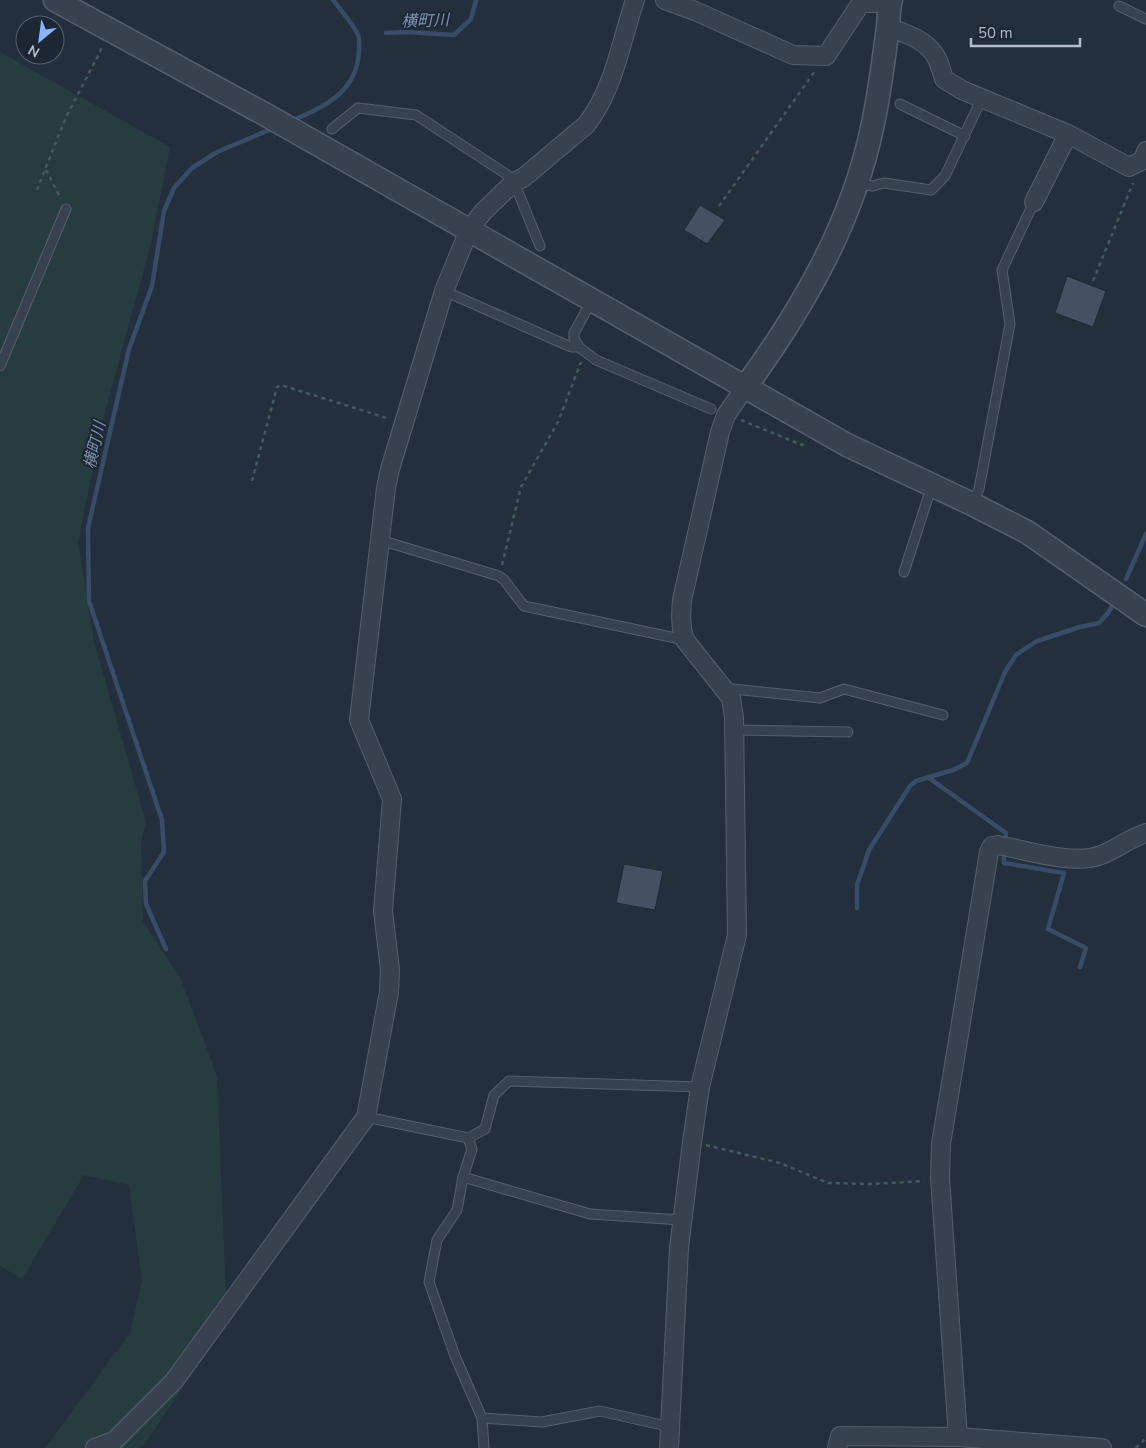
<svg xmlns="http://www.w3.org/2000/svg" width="1146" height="1448" font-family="'Nunito Sans','Noto Sans JP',sans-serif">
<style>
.green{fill:#263c3f}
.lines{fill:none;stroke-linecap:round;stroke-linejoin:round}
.stream{stroke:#394c67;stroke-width:4.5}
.building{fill:#455162;stroke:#1f2835}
.service-casing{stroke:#565f6c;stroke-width:11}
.minor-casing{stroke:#565f6c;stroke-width:20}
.tertiary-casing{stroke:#565f6c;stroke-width:25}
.path{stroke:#44595c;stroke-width:2.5;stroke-dasharray:4 4;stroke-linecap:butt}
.service{stroke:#38414e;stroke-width:9}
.minor{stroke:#38414e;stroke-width:18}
.tertiary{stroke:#38414e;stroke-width:22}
.labels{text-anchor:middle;stroke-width:4;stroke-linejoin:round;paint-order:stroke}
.water-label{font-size:16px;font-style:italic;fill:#7c92b1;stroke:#1d2633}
</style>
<rect width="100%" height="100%" fill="#242f3e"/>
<polygon class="green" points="0,52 170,147 151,243 101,427 78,543 94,642 146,822 141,840 143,922 180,977 217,1076 227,1320 145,1444 138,1448 45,1448 130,1333 142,1281 129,1185 84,1175 22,1279 0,1266"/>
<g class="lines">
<g class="stream">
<polyline points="386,33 407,32 454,35 471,19 476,0"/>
<path d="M291 121C324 107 358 92 359 50 359 46 360 39 358 35 353 23 341 11 333 0"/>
<polyline points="1126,579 1146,534"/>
<polyline points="929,778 1006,833 1005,843"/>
<polyline points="1004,850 1004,863 1064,873 1048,929 1086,948 1080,967"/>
<polyline points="857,908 857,885 869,850 910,786 916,781 953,770 967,763 1005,672 1016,655 1037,641 1080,627 1099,623 1108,613 1114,603"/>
<polyline points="166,949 146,904 145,881 164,852 162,820 89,601 88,528 129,349 152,286 164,211 174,188 192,168 217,152 274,128"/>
</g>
</g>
<g class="building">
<polygon points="700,205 725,220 707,244 684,230"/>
<polygon points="1067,276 1106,291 1093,327 1055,313"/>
<polygon points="624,864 663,871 655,910 616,903"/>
</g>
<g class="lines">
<g class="service-casing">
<g id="service">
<polyline points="1119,6 1146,19"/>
<polyline points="900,104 965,136"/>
<polyline points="332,129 358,108 416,115 506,174 514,182 540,246"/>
<polyline points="857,184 873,186 884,183 931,190 945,176 982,98"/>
<polyline points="444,291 571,347 579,347"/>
<polyline points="592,300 574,333 574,339 579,347 596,360 711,409"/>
<polyline points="0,366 66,209"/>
<polyline points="972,504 979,489 1010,324 1002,270 1034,202"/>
<polyline points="380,540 499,576 504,580 524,606 685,640"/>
<polyline points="904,572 932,485"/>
<polyline points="723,688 820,698 844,689 943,715"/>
<polyline points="734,730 848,732"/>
<polyline points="366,1117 468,1138 485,1129 494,1095 509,1081 700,1087"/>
<polyline points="468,1138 472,1149 463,1177 457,1210 437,1240 429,1282 455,1356 482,1418 484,1448"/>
<polyline points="463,1177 590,1214 682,1220"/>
<polyline points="482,1418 542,1422 600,1411 671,1427"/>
</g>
</g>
<g class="minor-casing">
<g id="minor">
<polyline points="665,0 695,11 793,55 826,56 861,3 890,3"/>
<path d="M888 28C901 31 922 39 931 50 938 57 941 69 944 79L962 90 1068 134 1129 167 1143 160 1146 151"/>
<polyline points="1034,202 1068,134"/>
<path d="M958 1437 940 1178 941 1144 989 852 992 846 998 845C1025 850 1075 866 1101 855 1117 849 1130 838 1146 833"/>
<path d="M95 1448 114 1441 174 1381 366 1117 389 992 390 970 383 911 392 799 359 720 386 488 390 469 444 291 469 230 483 212 514 182 523 178 586 125C614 90 621 41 635 0"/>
<path d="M669 1448 679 1248 692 1142 700 1087 737 935 734 717 731 698 685 640C680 626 681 614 682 600L720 432 726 415 746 386"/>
<polyline points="837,1448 840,1436 958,1437 1102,1448"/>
</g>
</g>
<g class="tertiary-casing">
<g id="tertiary">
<polyline points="55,0 268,116 847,445 972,504 1027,532 1146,615"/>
<path d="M746 386C803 308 852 223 872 128 879 97 883 65 887 34 889 23 888 10 891 0"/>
</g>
</g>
<g class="path">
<polyline points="46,170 61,199"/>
<polyline points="37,190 66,117 100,52 102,46"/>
<polyline points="719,206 815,71"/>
<polyline points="1093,281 1133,183"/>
<polyline points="741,420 802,445 806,441"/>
<polyline points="252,481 277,387 281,385 390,419"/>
<polyline points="502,565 521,487 558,422 581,362"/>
<polyline points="706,1145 780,1163 828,1183 872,1184 924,1181"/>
<polyline points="1136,1448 1146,1438"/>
</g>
<use href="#service" class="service"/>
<use href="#minor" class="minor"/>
<use href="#tertiary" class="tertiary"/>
</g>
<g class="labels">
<g class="water-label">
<text transform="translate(425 20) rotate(-2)" y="6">横町川</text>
<text transform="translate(94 445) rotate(-77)" y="6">横町川</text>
</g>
</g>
<g transform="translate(40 40) rotate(209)"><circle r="24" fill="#1d2633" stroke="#59626f"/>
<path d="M0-4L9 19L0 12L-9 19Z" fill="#8ab4f8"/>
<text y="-8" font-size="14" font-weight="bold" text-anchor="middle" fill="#b4bcc9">N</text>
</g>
<path d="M971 38v8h109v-8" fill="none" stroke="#b4bcc9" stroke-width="2.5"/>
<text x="978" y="38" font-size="15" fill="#b4bcc9" stroke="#1d2633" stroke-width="4" paint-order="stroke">50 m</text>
</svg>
